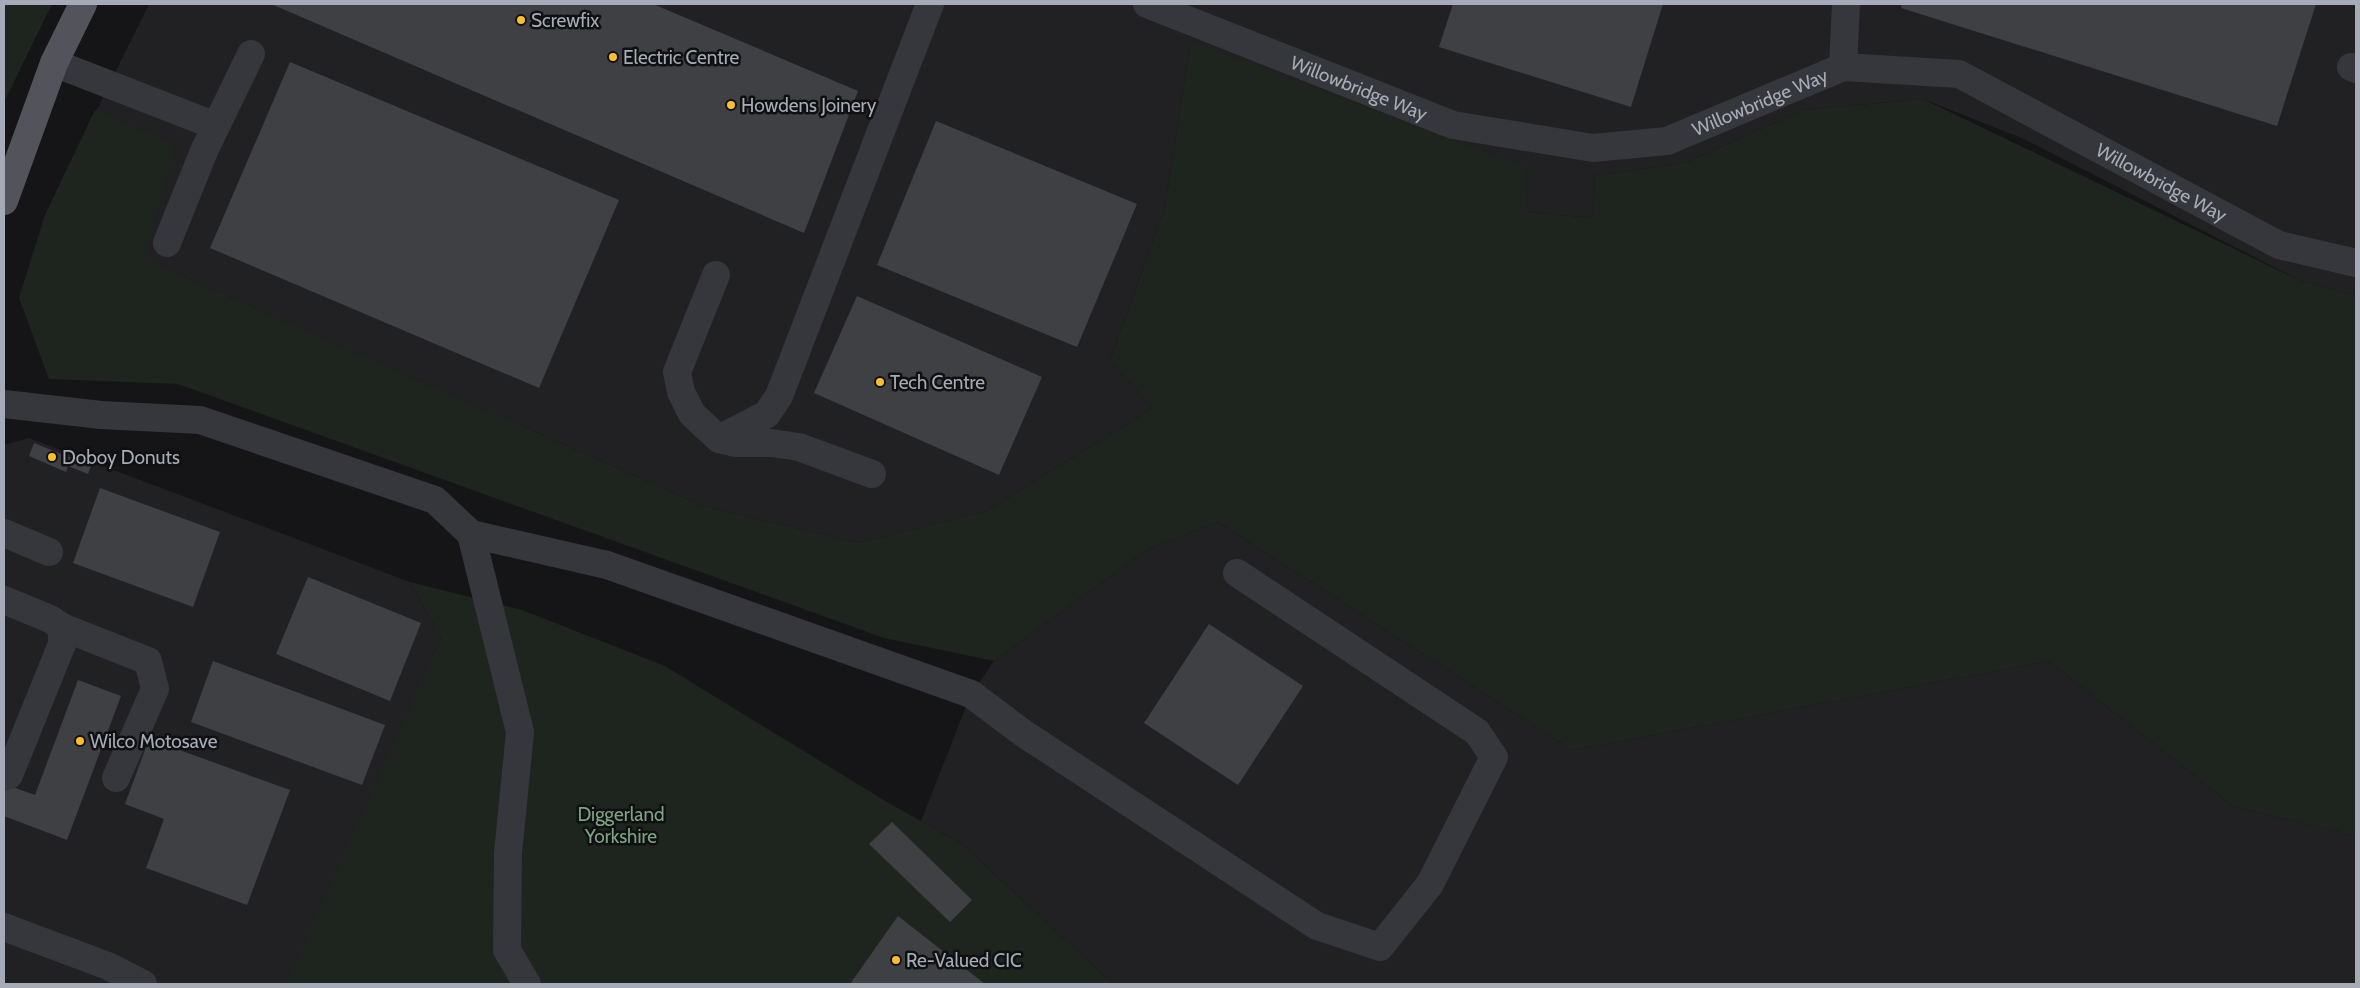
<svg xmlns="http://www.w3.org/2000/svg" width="2360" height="988" font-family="Cabin,sans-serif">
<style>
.built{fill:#212124}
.green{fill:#1d251e}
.building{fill:#3f4044}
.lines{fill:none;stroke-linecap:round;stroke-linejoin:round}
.minor{stroke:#36373c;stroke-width:28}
.major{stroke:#52535b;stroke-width:28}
.poi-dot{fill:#fabf2b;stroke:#101012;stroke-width:2}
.labels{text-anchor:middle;stroke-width:5;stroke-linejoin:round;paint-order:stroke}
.poi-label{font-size:19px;fill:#a6abb8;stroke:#101012;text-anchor:start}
.street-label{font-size:19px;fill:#a6abb8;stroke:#101012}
.park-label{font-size:19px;fill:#7da481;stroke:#101012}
</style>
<rect width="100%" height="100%" fill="#151517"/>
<g class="built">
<polygon points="149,4 2356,4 2356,296 2299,280 2024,139 1923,99 1803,110 1685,163 1595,176 1593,218 1526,212 1191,41 1165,207 1110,361 1153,408 986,511 858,543 703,506 45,215"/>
<polygon points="29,438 410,582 441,638 291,984 4,984 4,445"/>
<polygon points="1218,522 1572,750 2049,661 2233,806 2356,836 2356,984 1113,984 962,844 921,821 971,694 994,661 1148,549"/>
</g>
<g class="green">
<polygon points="4,4 52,4 4,102"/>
<polygon points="1191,41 1527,168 1526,212 1593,218 1595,176 1685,163 1803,110 1923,99 2299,280 2356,296 2356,836 2233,806 2049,661 1572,750 1218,522 1148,549 994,661 884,638 178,384 49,379 19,298 45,215 95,110 175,144 145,259 703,506 858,543 986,511 1153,408 1110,361 1165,207"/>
<polygon points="410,582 522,610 665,666 887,802 962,844 1113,984 286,984 441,638"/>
</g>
<g class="building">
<polygon points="271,4 653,4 858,91 804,233"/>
<polygon points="1453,4 1663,4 1631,107 1439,47"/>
<polygon points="1902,4 2316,4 2277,126 1901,8"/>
<polygon points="290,62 619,200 539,388 210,248"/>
<polygon points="936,121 1137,204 1077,347 877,265"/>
<polygon points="857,296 1042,377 999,475 814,393"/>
<polygon points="34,443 91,466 88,474 68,466 66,472 29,456"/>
<polygon points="100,488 220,532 193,607 73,563"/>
<polygon points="308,577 421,623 390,701 276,654"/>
<polygon points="1209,624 1303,686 1238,785 1144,723"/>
<polygon points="213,661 385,725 362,785 191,722"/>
<polygon points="78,680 121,696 67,840 4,816 4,794 7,785 35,795"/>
<polygon points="149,739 290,790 247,905 146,868 164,819 125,804"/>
<polygon points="892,822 972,900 950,922 869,844"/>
<polygon points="898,916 985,984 850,984"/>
</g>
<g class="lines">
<g class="minor">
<path id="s1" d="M1147 4 1453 125 1593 148 1667 141 1843 67 1959 74 2279 245 2356 263"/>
<polyline points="54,63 216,126"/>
<polyline points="1843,67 1846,4"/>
<polyline points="2351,67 2356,69"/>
<polyline points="167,243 204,151 251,54"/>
<polyline points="716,275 677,372 681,392 692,414 719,439 736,443 771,443 799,447 872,474"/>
<polyline points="4,404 101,415 200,420 435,500 471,534 520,732 508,853 507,950 527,984"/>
<polyline points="719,439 767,414 779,396 930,4"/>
<polyline points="4,533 49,552"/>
<polyline points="471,534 607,565 971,694 1023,733 1317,926 1380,947 1430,884 1494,757 1477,732 1237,573"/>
<polyline points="4,600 50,619 62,627 62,644 9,775 4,777"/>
<polyline points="62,627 148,661 155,689 116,778"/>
<polyline points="4,927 108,966 143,984"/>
</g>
<polyline class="major" points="4,201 54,63 83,4"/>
</g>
<g class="poi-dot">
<circle cx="521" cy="20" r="5"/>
<circle cx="613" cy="57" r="5"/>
<circle cx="731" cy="105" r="5"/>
<circle cx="880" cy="382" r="5"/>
<circle cx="52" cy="457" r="5"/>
<circle cx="80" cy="741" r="5"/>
<circle cx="896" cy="960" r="5"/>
</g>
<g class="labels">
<g class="poi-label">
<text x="531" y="27">Screwfix</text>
<text x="623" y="64">Electric Centre</text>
<text x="741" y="112">Howdens Joinery</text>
<text x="890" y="389">Tech Centre</text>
<text x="62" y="464">Doboy Donuts</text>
<text x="90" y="748">Wilco Motosave</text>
<text x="906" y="967">Re-Valued CIC</text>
</g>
<g class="street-label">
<text dy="7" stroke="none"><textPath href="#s1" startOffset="228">Willowbridge Way</textPath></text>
<text dy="7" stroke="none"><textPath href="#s1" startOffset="646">Willowbridge Way</textPath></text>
<text dy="7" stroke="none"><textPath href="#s1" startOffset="1082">Willowbridge Way</textPath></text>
</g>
<g class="park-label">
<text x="621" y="821">Diggerland<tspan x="621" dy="22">Yorkshire</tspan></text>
</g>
</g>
<rect width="2360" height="988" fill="none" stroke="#a6abb8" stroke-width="10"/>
</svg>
